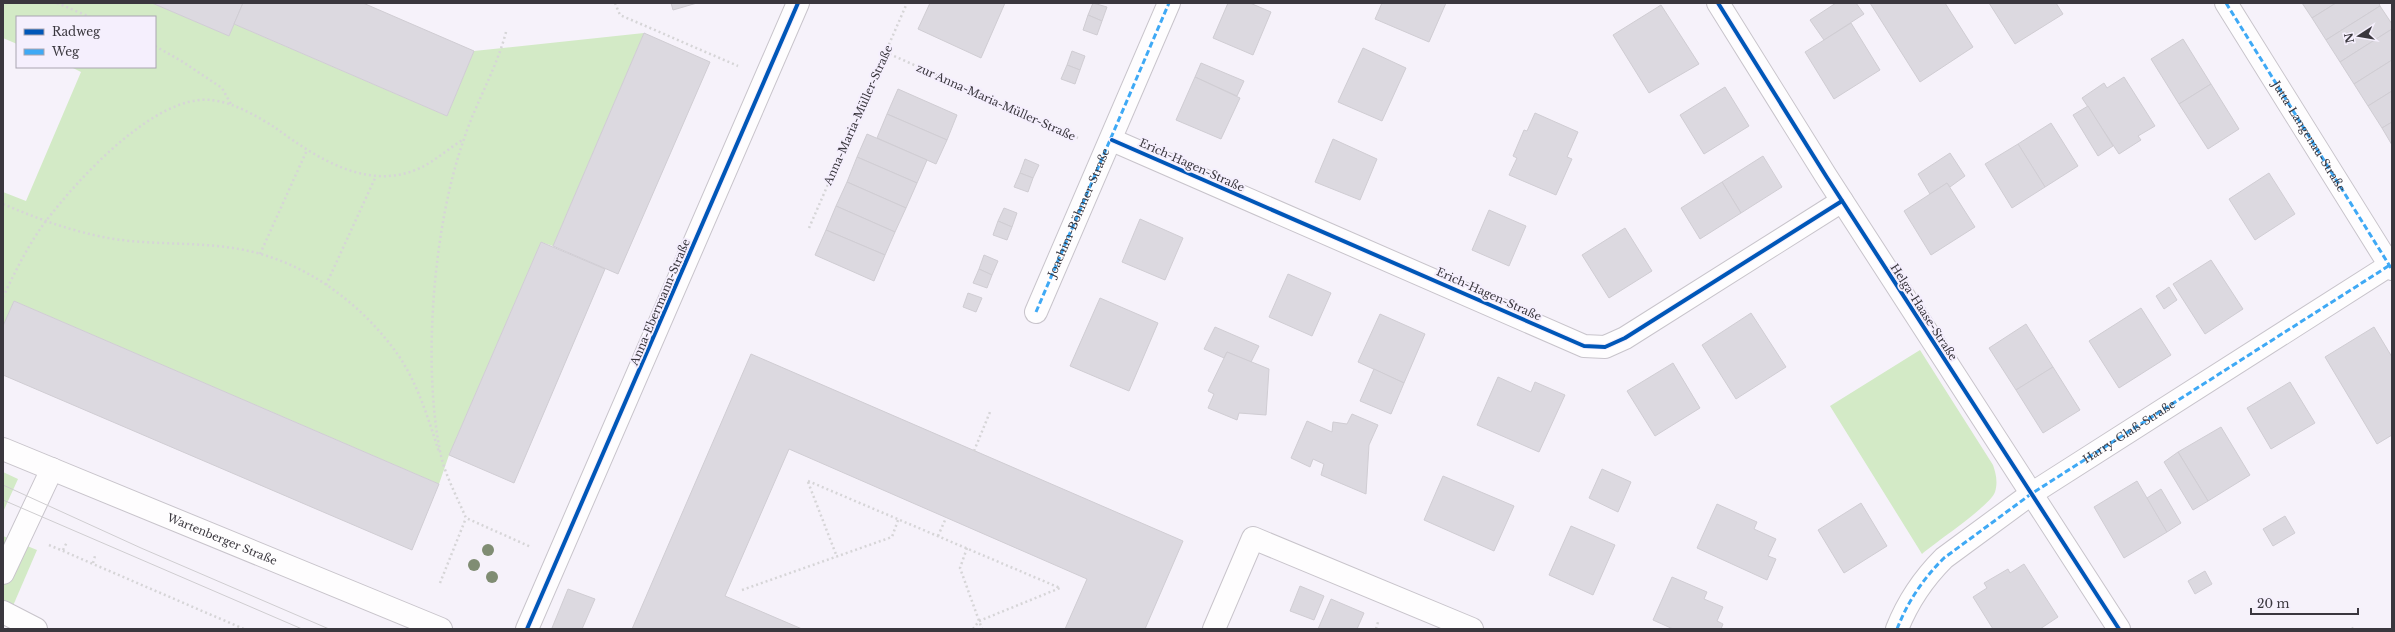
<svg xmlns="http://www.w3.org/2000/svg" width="2395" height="632" font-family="'Libre Baskerville',serif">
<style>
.green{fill:#d3eac6}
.building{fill:#dcd9e0;stroke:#d0cdd3}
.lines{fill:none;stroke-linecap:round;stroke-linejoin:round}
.minor-casing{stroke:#c8c4cb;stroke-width:24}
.path{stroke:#d6d5d7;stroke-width:2.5;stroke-dasharray:2 3;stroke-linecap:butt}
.minor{stroke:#fefdfe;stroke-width:22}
.tram{stroke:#cfcdd0;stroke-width:1}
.quiet{stroke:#3fa9f5;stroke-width:3;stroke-dasharray:6 3;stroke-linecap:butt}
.cycleway-casing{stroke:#f5effd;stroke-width:6}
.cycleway{stroke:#0057b8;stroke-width:4}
.tree{fill:#808d73}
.labels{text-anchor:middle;stroke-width:4;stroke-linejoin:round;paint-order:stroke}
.street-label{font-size:11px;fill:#3a373e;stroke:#f5effd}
</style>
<rect width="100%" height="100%" fill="#f6f2fa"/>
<g class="green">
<polygon points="3,3 152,3 229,36 234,24 447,116 474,51 644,33 553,246 541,242 449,455 439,484 14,301 3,326 3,192 26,201 81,72 71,67 155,67 155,17 17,17 17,44 3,38"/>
<path d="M1920 350 1993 465C1996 474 1998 482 1995 492 1990 506 1937 541 1922 554L1830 406Z"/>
<polygon points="3,472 18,479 3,512"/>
<polygon points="3,536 37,550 3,629"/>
</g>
<g class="building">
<polygon points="152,3 243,3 229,36"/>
<polygon points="243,3 363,3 474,51 447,116 234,24"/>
<polygon points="671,3 697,3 673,10"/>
<polygon points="930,3 1005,3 981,58 918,29"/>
<polygon points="1093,3 1107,7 1102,21 1088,15"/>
<polygon points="1228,3 1250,3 1271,12 1253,55 1213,38"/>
<polygon points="1382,3 1446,3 1429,42 1375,19"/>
<polygon points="1836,3 1856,3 1864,14 1824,40 1810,20"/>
<polygon points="1870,3 1945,3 1973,47 1920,82"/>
<polygon points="1989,3 2056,3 2063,14 2015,44"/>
<polygon points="2302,3 2336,3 2312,18"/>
<polygon points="2336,3 2379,3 2380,6 2326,40 2312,18"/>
<polygon points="1661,5 1699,64 1649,93 1613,35"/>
<polygon points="2380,6 2392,24 2392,29 2340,62 2326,40"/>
<polygon points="1088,15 1102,21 1097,35 1083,30"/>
<polygon points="1851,23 1880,70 1834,99 1805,52"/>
<polygon points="2392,29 2392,60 2354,84 2340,62"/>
<polygon points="644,33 710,62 618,274 553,246"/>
<polygon points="2183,39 2211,84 2179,104 2151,59"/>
<polygon points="1363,48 1406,68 1382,121 1338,102"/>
<polygon points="1072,51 1085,56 1080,70 1067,65"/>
<polygon points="2392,60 2392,91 2368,106 2354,84"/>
<polygon points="1201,63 1244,81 1237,96 1195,77"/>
<polygon points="1067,65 1080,70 1075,84 1061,79"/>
<polygon points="1195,77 1240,98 1221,139 1176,120"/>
<polygon points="2124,77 2155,126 2138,136 2141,140 2119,154 2082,98 2104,83 2107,88"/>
<polygon points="2211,84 2239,129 2208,149 2179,104"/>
<polygon points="1725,87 1749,126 1704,154 1680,115"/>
<polygon points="898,89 957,115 947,140 887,114"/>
<polygon points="2392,91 2392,122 2382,128 2368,106"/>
<polygon points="2088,106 2113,146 2098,156 2073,115"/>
<polygon points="1535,113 1578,132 1567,157 1572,159 1556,195 1509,175 1517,158 1513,156 1524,130 1527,131"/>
<polygon points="887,114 947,140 936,164 877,138"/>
<polygon points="2392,122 2392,145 2382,128"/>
<polygon points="2051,123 2078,166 2045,187 2018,144"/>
<polygon points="867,134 927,160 917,183 857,157"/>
<polygon points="1333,139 1377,159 1360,200 1315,182"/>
<polygon points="2018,144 2045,187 2012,208 1985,164"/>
<polygon points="1950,153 1965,176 1950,187 1947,183 1930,194 1918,174"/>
<polygon points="1763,156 1782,187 1741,213 1722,182"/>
<polygon points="857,157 917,183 906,208 847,182"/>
<polygon points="1025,159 1039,165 1033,178 1020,173"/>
<polygon points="1020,173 1033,178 1028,192 1014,187"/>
<polygon points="2269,173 2295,214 2255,240 2229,199"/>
<polygon points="847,182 906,208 895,232 836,206"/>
<polygon points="1722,182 1741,213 1700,239 1681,208"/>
<polygon points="1947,183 1975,227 1931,255 1904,211"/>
<polygon points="836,206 895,232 885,255 826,230"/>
<polygon points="1004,208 1017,213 1012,227 998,221"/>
<polygon points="1489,210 1526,226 1509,266 1472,250"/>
<polygon points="1140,219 1183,238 1165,280 1122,262"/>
<polygon points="998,221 1012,227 1007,240 993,235"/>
<polygon points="1625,228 1652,271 1609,298 1582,255"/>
<polygon points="826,230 885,255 874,281 815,255"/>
<polygon points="541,242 605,269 514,483 449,455"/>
<polygon points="984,255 998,261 992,275 979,269"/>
<polygon points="2211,260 2243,309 2205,334 2173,284"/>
<polygon points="979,269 992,275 987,288 973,283"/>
<polygon points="1288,274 1331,293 1312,336 1269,317"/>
<polygon points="2169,287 2177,300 2164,309 2156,296"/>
<polygon points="968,293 982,298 976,312 963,307"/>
<polygon points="1100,298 1158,323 1129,391 1070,366"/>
<polygon points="14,301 439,484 412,550 3,375 3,326"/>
<polygon points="2141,308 2171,355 2119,388 2089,341"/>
<polygon points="1751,313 1786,367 1736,399 1702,345"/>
<polygon points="1380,314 1425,334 1404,383 1358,362"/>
<polygon points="2026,324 2053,367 2016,390 1989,348"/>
<polygon points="1215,327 1259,346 1251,362 1227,352 1224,358 1204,349"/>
<polygon points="2374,327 2392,357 2392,435 2377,444 2325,357"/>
<polygon points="1227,352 1269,369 1266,415 1239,413 1237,420 1208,408 1214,394 1208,391"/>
<polygon points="751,354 1183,541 1145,629 1065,629 1087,579 789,449 725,596 802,629 632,629"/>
<polygon points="1673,363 1700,408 1655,436 1627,391"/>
<polygon points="2053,367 2080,410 2043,433 2016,390"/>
<polygon points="1374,369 1404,383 1391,414 1360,401"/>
<polygon points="1498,377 1531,392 1535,382 1565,395 1539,452 1477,425"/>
<polygon points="2290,382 2315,423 2271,449 2247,408"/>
<polygon points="1352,414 1378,425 1369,445 1366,494 1321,475 1324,464 1313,459 1310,467 1291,458 1307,421 1332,432 1333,422 1347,424"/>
<polygon points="2221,427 2250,475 2208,501 2178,452"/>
<polygon points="2178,452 2208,501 2193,510 2164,462"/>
<polygon points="1602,469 1631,482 1618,512 1589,498"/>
<polygon points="1443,476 1514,506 1494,551 1424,520"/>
<polygon points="2137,481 2167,532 2124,558 2094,507"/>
<polygon points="2161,489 2181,523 2167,532 2147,498"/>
<polygon points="1861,503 1887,546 1844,573 1818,530"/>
<polygon points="1717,504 1757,522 1754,529 1776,539 1768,556 1776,559 1767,580 1697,548"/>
<polygon points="2285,516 2295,533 2273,546 2263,529"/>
<polygon points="1571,526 1615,545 1593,595 1549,575"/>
<polygon points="2024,564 2058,617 2040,629 1993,629 1973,597 1987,588 1984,583 2008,569 2010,573"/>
<polygon points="2205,571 2212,584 2195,594 2188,581"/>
<polygon points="1672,577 1707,592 1704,599 1723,607 1717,621 1723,624 1721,629 1673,629 1653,620"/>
<polygon points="1300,586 1324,596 1314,620 1290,611"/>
<polygon points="568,589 595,599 582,629 555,629 552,628"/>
<polygon points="1331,599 1364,613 1357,629 1318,629"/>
</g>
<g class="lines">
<g class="minor-casing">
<g id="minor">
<polyline points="1718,3 1826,176 2119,629"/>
<polyline points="2226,3 2392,269"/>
<polyline points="1112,140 1584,346 1605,347 1625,338 1842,201"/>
<path id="s1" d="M1036 312 1169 3"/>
<path id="s2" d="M3 449 441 629"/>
<polyline points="3,573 52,469"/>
<polyline points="3,612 36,629"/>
<polyline points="527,629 798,3"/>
<polyline points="1214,629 1253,538 1472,629"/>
<path id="s3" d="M1897 629C1908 601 1923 579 1944 558L2031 494 2390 265"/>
</g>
</g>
<g class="path">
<polyline points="57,3 90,17"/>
<polyline points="615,3 620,15 738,66"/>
<path d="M506 32C496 70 476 102 464 139 433 226 422 367 441 456 446 477 458 499 466 518L531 547"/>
<polyline points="155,46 183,62 222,88 232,106"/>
<polyline points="885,52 1078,138"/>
<path d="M3 204C36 218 68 230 103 237 147 246 194 241 239 249 302 260 358 300 396 352 417 381 428 418 439 452"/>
<polyline points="809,228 907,3"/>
<polyline points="260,254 307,150"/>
<polyline points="326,285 376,176"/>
<path d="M3 297C15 272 29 243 46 221 77 180 155 94 211 100 233 102 259 117 277 129 317 158 367 191 418 169 434 162 449 148 464 139"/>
<polyline points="974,451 990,412"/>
<polyline points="808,481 1060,588"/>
<polyline points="808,482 837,557"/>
<polyline points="938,536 946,518"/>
<polyline points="49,545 244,629"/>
<polyline points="967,548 960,568 982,629"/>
<polyline points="63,550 67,542"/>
<polyline points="93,563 95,556"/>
<polyline points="440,583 466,518"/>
<polyline points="742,590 892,537 898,520"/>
<polyline points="973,629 979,621 1060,588"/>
<polyline points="1376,629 1378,622"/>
<polyline points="2352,629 2354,627"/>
</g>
<use href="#minor" class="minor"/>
<g class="tram">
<polyline points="3,485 141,548 329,629"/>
<polyline points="3,500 302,629"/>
</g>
<g class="quiet">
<path id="s4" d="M2226 3 2391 268"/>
<polyline points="1036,312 1169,3"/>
<path d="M1897 629C1908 601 1923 579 1944 558L2031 494 2390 265"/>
</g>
<g class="cycleway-casing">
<g id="cycleway">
<polyline points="1718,3 1826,176 2119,629"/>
<polyline points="1112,140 1584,346 1605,347 1625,338 1842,201"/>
<polyline points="527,629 798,3"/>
</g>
</g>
<use href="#cycleway" class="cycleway"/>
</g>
<g class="tree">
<circle cx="488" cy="550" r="6"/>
<circle cx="474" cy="565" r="6"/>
<circle cx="492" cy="577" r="6"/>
</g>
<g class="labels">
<g class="street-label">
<text transform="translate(996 102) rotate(24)" y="4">zur Anna-Maria-Müller-Straße</text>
<text transform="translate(858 115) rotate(-66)" y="4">Anna-Maria-Müller-Straße</text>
<text dy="4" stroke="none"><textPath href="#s4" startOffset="157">Jutta-Langenau-Straße</textPath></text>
<text transform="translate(1192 165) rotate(24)" y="4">Erich-Hagen-Straße</text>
<text dy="4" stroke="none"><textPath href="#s1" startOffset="108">Joachim-Böhmer-Straße</textPath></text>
<text transform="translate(1489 294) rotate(24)" y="4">Erich-Hagen-Straße</text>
<text transform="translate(660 302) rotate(-67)" y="4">Anna-Ebermann-Straße</text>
<text transform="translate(1924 312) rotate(57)" y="4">Helga-Haase-Straße</text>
<text dy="4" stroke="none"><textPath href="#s3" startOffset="310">Harry-Glaß-Straße</textPath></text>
<text dy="4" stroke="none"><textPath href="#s2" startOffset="237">Wartenberger Straße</textPath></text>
</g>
</g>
<rect width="2395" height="632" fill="none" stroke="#3a373e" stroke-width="8"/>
<rect x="16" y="16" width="140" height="52" fill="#f5effd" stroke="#aaa5b1"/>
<rect x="24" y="29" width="20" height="6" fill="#0057b8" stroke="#aaa5b1"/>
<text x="52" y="36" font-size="12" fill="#3a373e">Radweg</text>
<rect x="24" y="49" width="20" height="6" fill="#3fa9f5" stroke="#aaa5b1"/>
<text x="52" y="56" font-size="12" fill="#3a373e">Weg</text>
<g transform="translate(2359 36) rotate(258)" stroke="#f5effd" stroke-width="3" paint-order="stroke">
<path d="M0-3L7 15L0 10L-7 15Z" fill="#3a373e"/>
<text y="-6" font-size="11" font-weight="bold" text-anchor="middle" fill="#3a373e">N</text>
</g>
<path d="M2251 608v6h107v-6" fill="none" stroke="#3a373e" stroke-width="2"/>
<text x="2257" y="608" font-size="12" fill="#3a373e" stroke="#f5effd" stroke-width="3" paint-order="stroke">20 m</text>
</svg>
